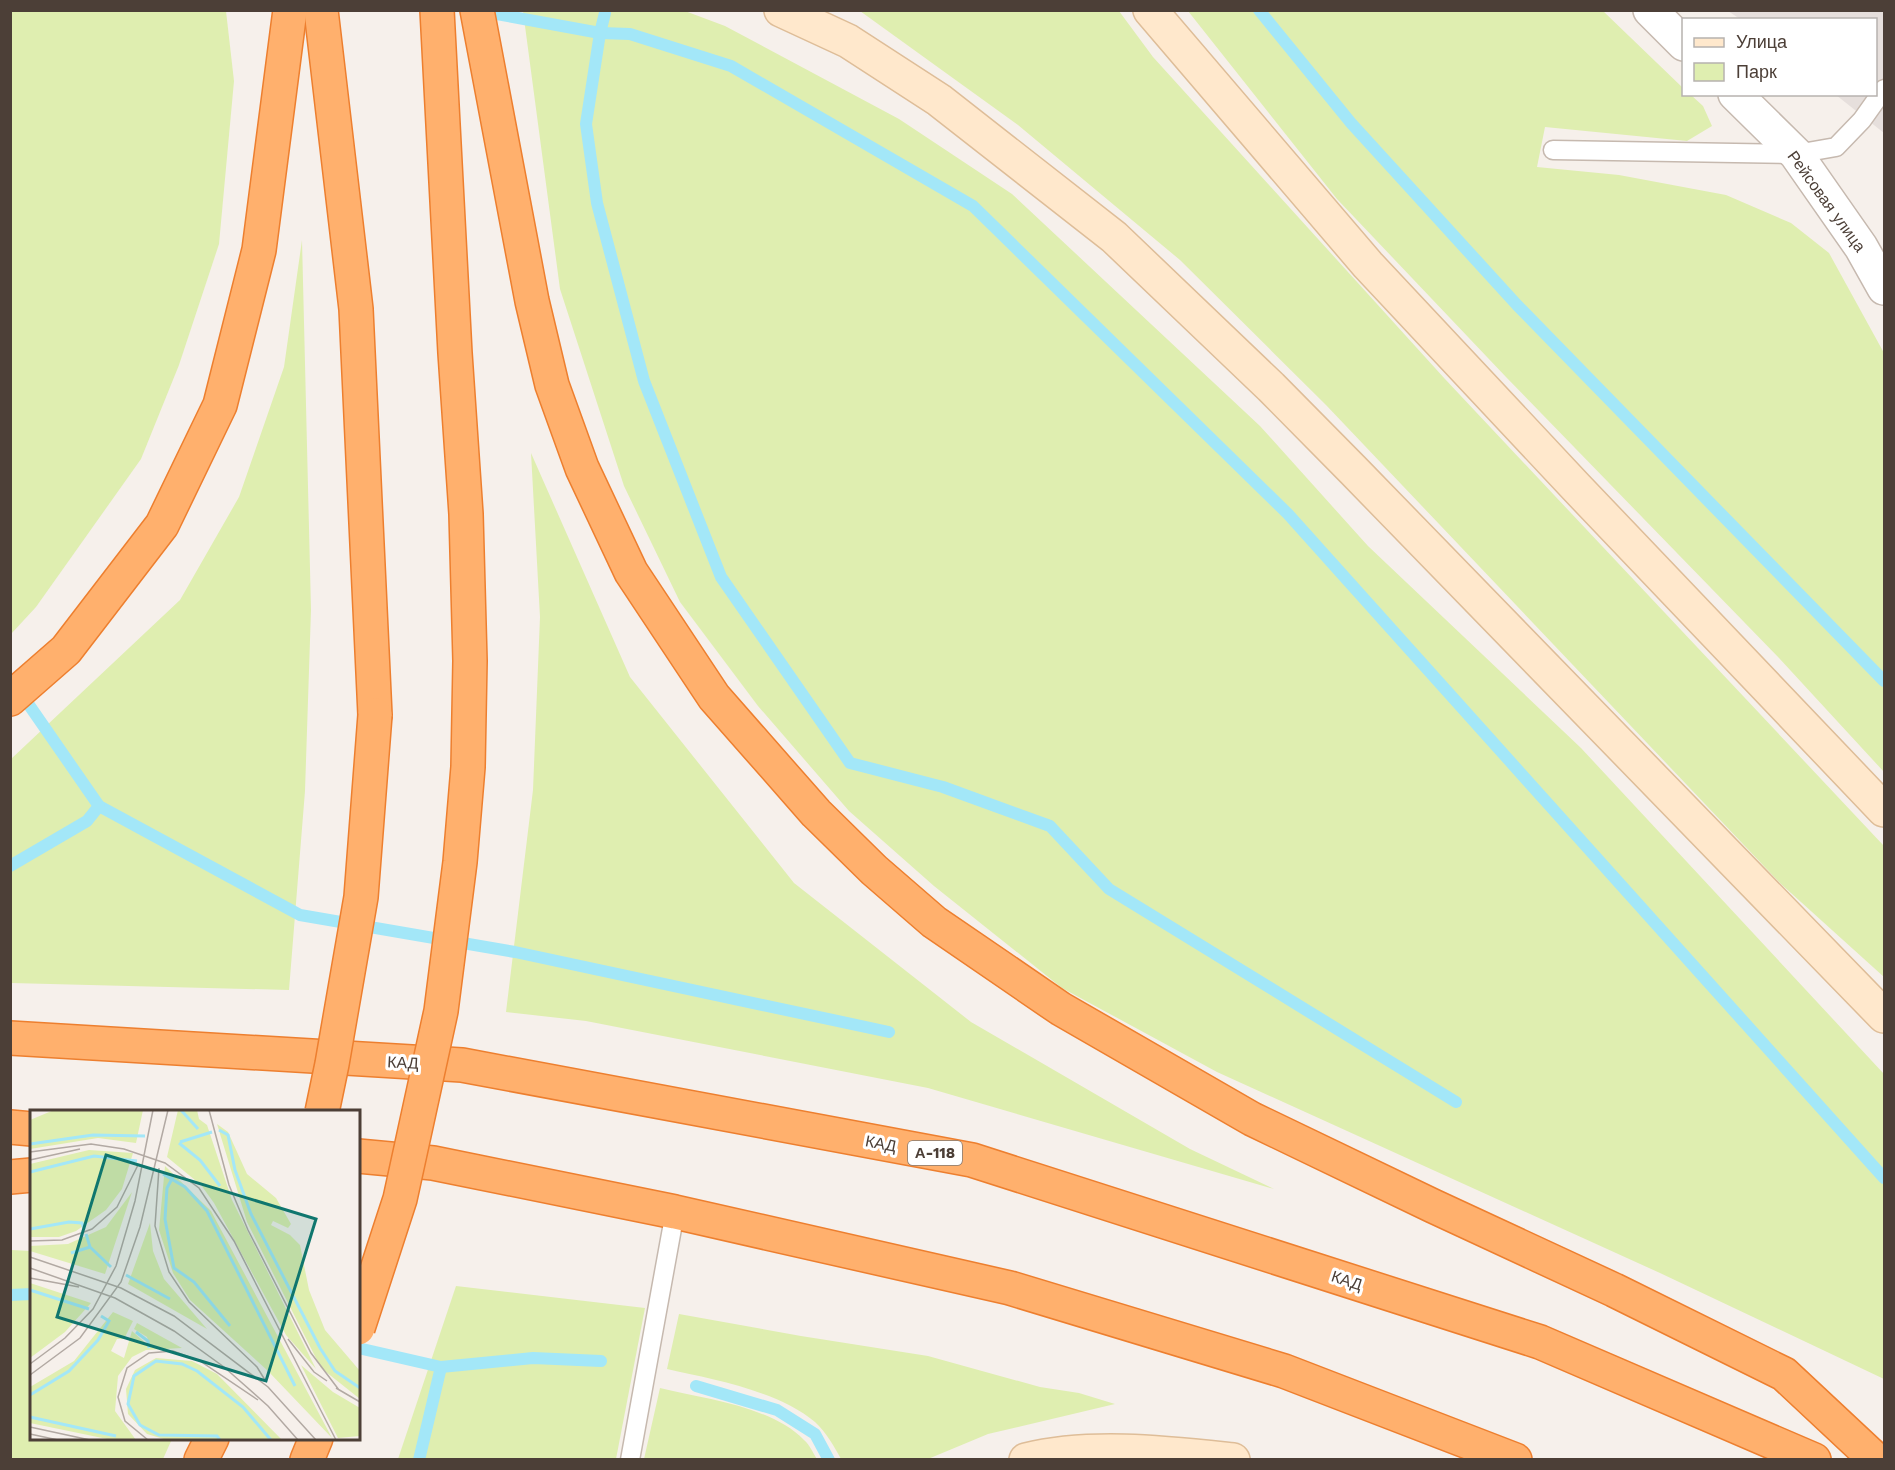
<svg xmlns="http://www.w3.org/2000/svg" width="1895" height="1470" font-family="'Work Sans',sans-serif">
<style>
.industrial{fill:#e6dfdc}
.green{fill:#dfeeb0}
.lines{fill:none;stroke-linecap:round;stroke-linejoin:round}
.stream{stroke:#a3e7f8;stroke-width:12}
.service-casing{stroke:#c6b9af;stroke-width:21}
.minor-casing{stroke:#c6b9af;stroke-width:36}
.secondary-casing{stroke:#debd98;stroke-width:36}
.motorway-casing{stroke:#ed7f2f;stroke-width:36}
.service{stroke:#fff;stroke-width:18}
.minor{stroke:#fff;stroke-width:33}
.secondary{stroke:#ffe8cc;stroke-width:33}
.motorway{stroke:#ffb06d;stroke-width:33}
.motorway-bridge-casing{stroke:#ed7f2f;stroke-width:36;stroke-linecap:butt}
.motorway-bridge{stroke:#ffb06d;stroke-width:33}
.labels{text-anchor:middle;stroke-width:6;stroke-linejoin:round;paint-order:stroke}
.shield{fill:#fff;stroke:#827973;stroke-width:1.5}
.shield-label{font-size:15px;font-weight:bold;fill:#4c3f37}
.street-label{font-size:16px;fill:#4c3f37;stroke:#fff}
.inset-river{fill:none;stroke:#a3e7f8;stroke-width:3}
.inset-road{fill:none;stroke:#b2a9a3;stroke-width:1.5}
.view{fill:#0f766e;fill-opacity:0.15;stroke:#0f766e;stroke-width:3}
.inset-edge{fill:none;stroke:#4c3f37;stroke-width:3}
</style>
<rect width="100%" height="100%" fill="#f6f0eb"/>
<polygon class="industrial" points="1728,11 1884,11 1884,133 1836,95 1876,94 1876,20 1740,19"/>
<g class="green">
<polygon points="11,10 226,11 234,81 219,244 179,365 141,459 36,607 11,634"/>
<polygon points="523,11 685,11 725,26 899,119 1012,194 1260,426 1368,546 1581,748 1884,1074 1884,1379 1660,1273 1217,1072 1062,988 934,886 849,811 758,706 680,602 624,486 560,289"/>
<polygon points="860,11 1119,11 1153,57 1445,379 1884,846 1884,977 1781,884 1326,405 1180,260 1018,125"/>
<polygon points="1188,11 1603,11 1683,88 1684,94 1691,95 1703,106 1712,126 1687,141 1545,127 1537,167 1619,175 1726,195 1791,223 1829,253 1884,353 1884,772 1779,658 1506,377 1337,199"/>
<polygon points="302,240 311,610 305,791 289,990 11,983 11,759 180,600 239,497 284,367"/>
<polygon points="531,453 630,677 794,883 971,1022 1190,1149 1274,1189 928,1088 586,1021 506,1012 533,790 540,617"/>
<polygon points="11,1250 31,1251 32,1438 172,1439 163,1459 11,1459"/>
<polygon points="456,1286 645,1308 616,1459 398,1459"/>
<path d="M679 1314 801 1336 928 1356 1040 1387 1079 1393 1115 1404 988 1434 928 1459H841C834 1446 826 1432 815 1422 779 1391 712 1379 667 1369Z"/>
<path d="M660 1388C705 1399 771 1406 804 1440 810 1445 813 1453 817 1459H644Z"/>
</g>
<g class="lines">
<g class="stream">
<polyline points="1259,10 1351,123 1517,305 1884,681"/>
<polyline points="480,11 600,33 630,34 731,66 973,206 1288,514 1884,1178"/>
<polyline points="605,13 600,33 586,124 597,203 644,381 721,577 850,763 943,787 1050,826 1109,889 1456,1102"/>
<polyline points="20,692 99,806 300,915 515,952 889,1032"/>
<polyline points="10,866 87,821 99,806"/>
<polyline points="10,1295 32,1294"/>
<polyline points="358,1348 441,1367 419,1460"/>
<polyline points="441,1367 533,1358 601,1361"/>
<polyline points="696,1386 777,1410 815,1434 829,1460"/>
</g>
<g class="service-casing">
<g id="service">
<polyline points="1553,150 1796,154 1836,147 1862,120 1884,89"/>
<polyline points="630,1460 675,1212"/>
</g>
</g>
<g class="minor-casing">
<g id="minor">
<polyline points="1650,10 1684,44"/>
<polyline points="1735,94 1796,154 1861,247 1884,288"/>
</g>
</g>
<g class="secondary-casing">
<g id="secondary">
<polyline points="781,10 848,41 939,100 1114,237 1271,387 1354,471 1884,1016"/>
<polyline points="1150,10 1368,265 1576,487 1884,810"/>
<path d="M1026 1460C1091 1444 1167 1453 1233 1460"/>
</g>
</g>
<g class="motorway-casing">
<g id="motorway">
<polyline points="321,10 356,309 375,715"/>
<polyline points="477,10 532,301 552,385 582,468 631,572 714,697 816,813 874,870 934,922 1061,1009 1252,1119 1433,1206 1614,1290 1784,1374 1876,1460"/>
<polyline points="10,699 66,650 162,525 220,405 259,250 290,10"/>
<polyline points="10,1038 462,1065 972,1160 1540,1342 1814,1460"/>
<polyline points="10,1127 32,1129"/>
<polyline points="358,1156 433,1163 675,1212 1010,1288 1284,1371 1515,1460"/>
<polyline points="10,1177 32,1175"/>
<polyline points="201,1460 212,1438"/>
<polyline points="307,1460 316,1438"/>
</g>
</g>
<use href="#service" class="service"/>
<use href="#minor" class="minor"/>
<use href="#secondary" class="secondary"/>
<use href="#motorway" class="motorway"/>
<g class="motorway-bridge-casing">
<g id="motorway-bridge">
<polyline points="322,1112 332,1064 361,897 375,715"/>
<polyline points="358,1328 400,1199 441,1011 460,862 468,767 470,661 466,514 455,353 437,10"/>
</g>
</g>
<use href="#motorway-bridge" class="motorway-bridge"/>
</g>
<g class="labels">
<rect class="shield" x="908" y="1141" width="54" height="24" rx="4.5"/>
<g class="shield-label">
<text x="935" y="1158">А-118</text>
</g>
<g class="street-label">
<text transform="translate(1827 201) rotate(54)" y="6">Рейсовая улица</text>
<text transform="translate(403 1062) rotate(3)" y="6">КАД</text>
<text transform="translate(881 1143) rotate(11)" y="6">КАД</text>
<text transform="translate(1347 1280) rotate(18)" y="6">КАД</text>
</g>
</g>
<g transform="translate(30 1110)">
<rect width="330" height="330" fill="#f6f0eb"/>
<path d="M24 0H113L106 33 68 28 0 39V10ZM148 0H167L169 9 177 15 202 90 286 259 256 225 184 93 171 75 137 47ZM187 14 198 22 217 64 246 88 261 114 258 118 243 111 241 115 260 125 270 135 279 180 295 220 330 261V289L291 258 217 112ZM59 40 103 43 92 79 76 100 46 121 29 127H0V54ZM135 56 181 101 302 328 238 261 160 190 143 163 129 120ZM102 82 75 164 0 141V136L38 134 76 117ZM120 113 123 141 134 169 177 219 98 174ZM0 173 61 193 35 222 0 248ZM83 202 103 211 94 229H87L81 241 94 248 102 221 120 237 117 227 104 219 107 213 152 238 116 240 102 247 88 266 85 301 106 330H82L0 313V277L44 251ZM126 248 162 251 187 264 252 330H137L117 324 98 304 96 279 105 260ZM271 255 303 282 330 298V326L308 328Z" fill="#dfeeb0"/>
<path class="inset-river" d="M151 0 168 19M189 20 198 25 205 60 221 104 290 238 305 261 330 278M150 32 182 22M149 33 170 50 190 76M0 34 63 25 115 26M0 62 64 46 107 51M133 64 155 77 177 101 265 276M143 67 137 78 135 109 144 158 164 172 200 216M0 119 39 112 52 113 54 119M56 124 60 137 81 157M41 143 60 137M96 165 140 189M0 180 59 199M106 222 118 231 119 238M0 285 39 261 68 230 79 211 71 206M0 307 86 326M190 330 187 326 129 325 110 315 98 294 104 266 126 251 152 254 167 261 213 297 241 330"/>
<path class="inset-road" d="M179 0 199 75 218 120 281 243 309 280M0 42 61 34 94 39 135 53 169 78 204 131 306 330M0 50 50 39M129 58 125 116 139 162 159 192 227 257 235 270M0 131 32 130 62 119 87 97 108 55M0 147 91 178 144 206 238 277 286 330M0 158 85 188 144 221 194 257 238 296 268 330M0 168 49 177M258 229 284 262 297 271M0 254 35 228 63 199 86 156 105 91 123 0M0 265 50 228 91 172 110 117 138 0M306 278 330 292M0 317 60 330M0 324 28 330M118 330 95 311 88 287 97 258 119 243 143 241 170 251 228 290"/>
<path class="view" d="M76 45 286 109 236 271 27 207Z"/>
<rect width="330" height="330" class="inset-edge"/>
</g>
<rect width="1895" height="1470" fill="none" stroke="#4c3f37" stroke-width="24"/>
<rect x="1682" y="18" width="195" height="78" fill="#ffffff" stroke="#b7b2af" stroke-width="1.5"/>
<rect x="1694" y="38" width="30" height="9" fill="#ffe8cc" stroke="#b7b2af" stroke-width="1.5"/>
<text x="1736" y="48" font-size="18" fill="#4c3f37">Улица</text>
<rect x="1694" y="63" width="30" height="18" fill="#dfeeb0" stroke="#b7b2af" stroke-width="1.5"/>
<text x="1736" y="78" font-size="18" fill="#4c3f37">Парк</text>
</svg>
